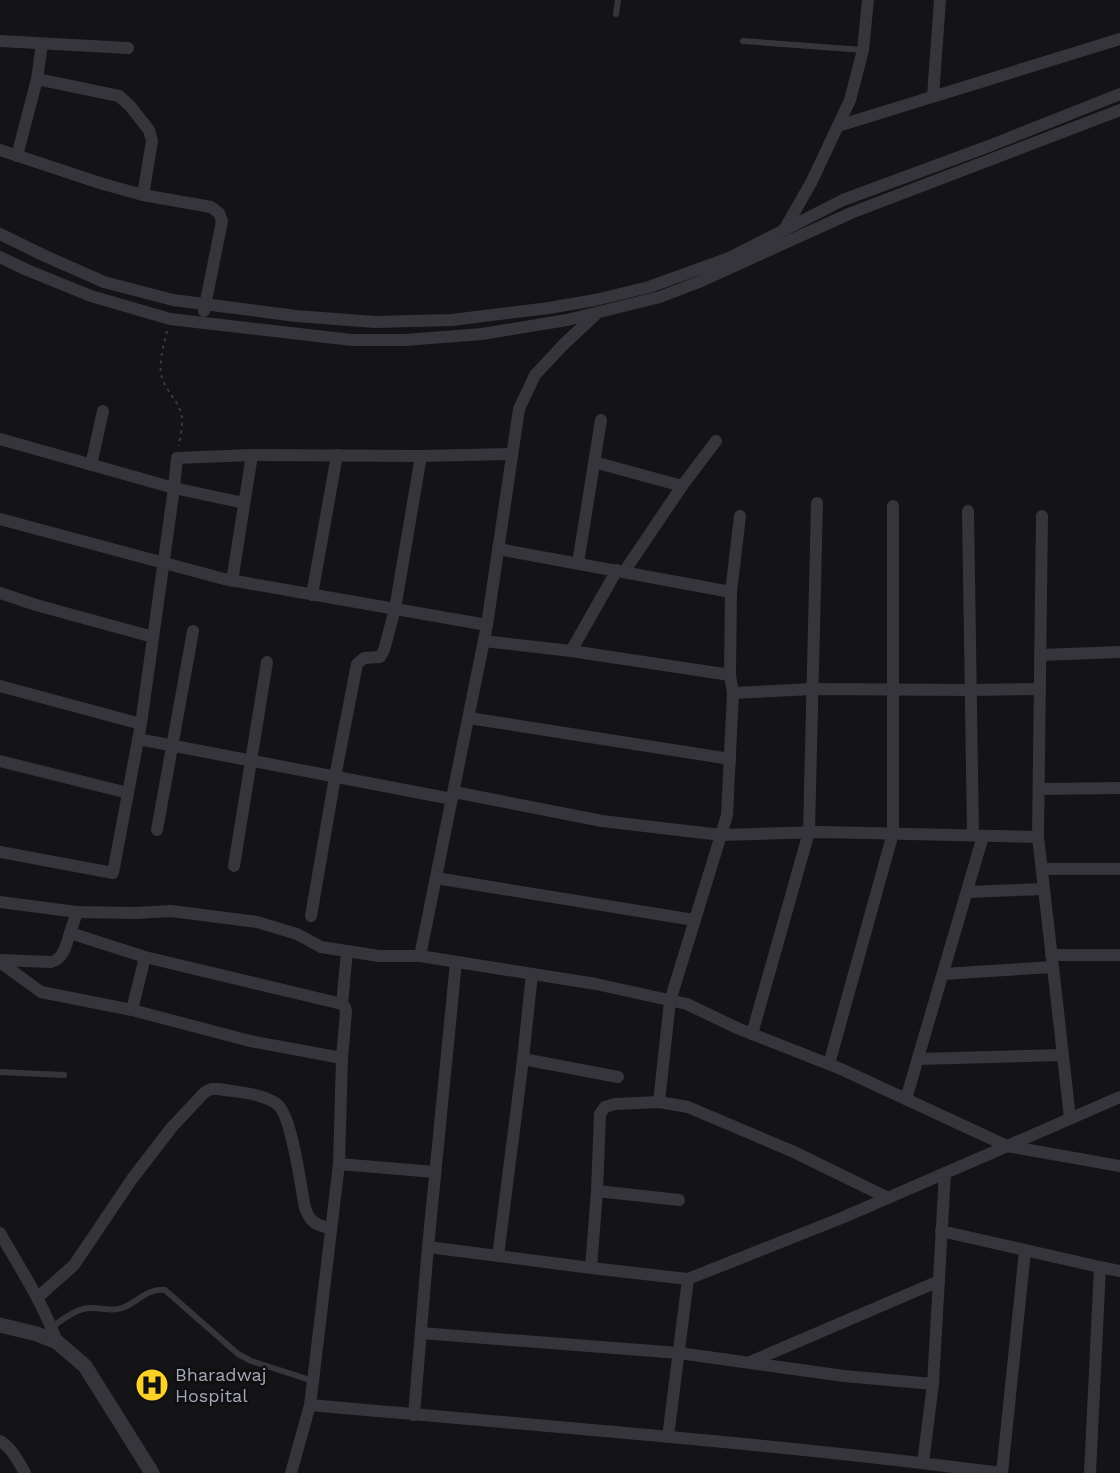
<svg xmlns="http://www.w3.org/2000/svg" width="1120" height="1473" font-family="'Work Sans',sans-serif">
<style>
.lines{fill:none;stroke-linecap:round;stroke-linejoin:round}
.path{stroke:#3b3c42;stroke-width:2;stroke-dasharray:3 4.5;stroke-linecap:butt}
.service{stroke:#35353b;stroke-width:6}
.minor{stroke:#35353b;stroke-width:12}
.tertiary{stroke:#35353b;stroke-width:15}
.labels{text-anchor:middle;stroke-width:5;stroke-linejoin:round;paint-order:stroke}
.poi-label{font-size:18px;fill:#a5a8b7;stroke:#0f0f11;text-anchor:start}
</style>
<rect width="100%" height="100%" fill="#141416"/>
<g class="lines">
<path class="path" d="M167 331C164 345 159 360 161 374 164 389 177 399 181 413 184 423 180 436 179 446"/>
<g class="service">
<polyline points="616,14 618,0"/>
<polyline points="743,41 863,50"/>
<polyline points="0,1072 64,1075"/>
<path d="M51 1327C63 1320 75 1309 89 1308 100 1307 111 1312 122 1308 138 1302 147 1288 165 1290L238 1354 251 1361 313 1381"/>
</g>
<g class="minor">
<polyline points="0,41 128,48"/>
<polyline points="37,79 119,96 130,106 149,130 152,141 143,195"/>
<polyline points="933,96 940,0"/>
<polyline points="838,126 1120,39"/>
<polyline points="0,150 103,184 143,195 211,207 219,213 222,221 204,311"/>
<polyline points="17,156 37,79 42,44"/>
<polyline points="784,230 812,181 850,100 863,50 868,0"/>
<polyline points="0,234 45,256 104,282 173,300 296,316 375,322 452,320 549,308 595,300 649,287 729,258 843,200 989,146 1120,94"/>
<polyline points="0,257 27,270 91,296 170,319 352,340 405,340 482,334 567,320 660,297 699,282 851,213 1120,110"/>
<polyline points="0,439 174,488 141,724 128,793 0,761"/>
<polyline points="421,456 512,454"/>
<polyline points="594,462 682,486"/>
<polyline points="91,465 103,411"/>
<polyline points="244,503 174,488 177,458 252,455 421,456 395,609 384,650 380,657 364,658 357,664 335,777 311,916"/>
<polyline points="968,511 973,835"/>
<polyline points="0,519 224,579 487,625 420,956 596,984 687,1004 737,1028 841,1069 1007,1146 1120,1166"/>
<polyline points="578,563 601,420"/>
<polyline points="624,572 682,486 716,441"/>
<polyline points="232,581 252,455"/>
<polyline points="731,592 740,516"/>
<polyline points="0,593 36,605 153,637"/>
<polyline points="312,595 337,455"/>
<polyline points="487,625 519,409 535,375 563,345 595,315"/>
<polyline points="484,641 571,651 730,675"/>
<polyline points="571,651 617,570"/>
<polyline points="1040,655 1120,652"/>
<polyline points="0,686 141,724"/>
<polyline points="733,693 813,689 970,690 1040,689"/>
<polyline points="469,718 730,759"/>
<polyline points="138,739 452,799"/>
<polyline points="1039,789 1120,788"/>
<polyline points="454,792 602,821 721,835 727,815 733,693 730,675 731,592 498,549"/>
<polyline points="157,830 193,631"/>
<polyline points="0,852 113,873 128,793"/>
<polyline points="234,866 267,662"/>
<polyline points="1042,869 1120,869"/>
<polyline points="436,878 694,920"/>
<polyline points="967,892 1044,889"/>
<polyline points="0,902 77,912 135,913 171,911 257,922 297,934 321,947 379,956 420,956"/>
<polyline points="1051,955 1120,955"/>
<path d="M0 960 51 962C64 959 66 945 70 933"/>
<polyline points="0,962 41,992 132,1010 250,1041 342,1058 346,1012 345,1007 342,1004 145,957 70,933 77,912"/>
<polyline points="1053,967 1070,1118"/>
<polyline points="532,974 523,1059 618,1077"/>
<polyline points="943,974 1053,967 1038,837"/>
<polyline points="342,1004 347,951"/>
<polyline points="132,1010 145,957"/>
<polyline points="752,1034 809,832 817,503"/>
<polyline points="918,1059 1063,1055"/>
<polyline points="829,1064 893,833 893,506"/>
<polyline points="906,1099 983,836"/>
<polyline points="659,1102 670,1001 721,835 822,832 1038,837 1042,516"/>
<polyline points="339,1164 435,1172"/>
<polyline points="597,1191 679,1200"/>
<polyline points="941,1231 1100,1267 1090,1473"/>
<path d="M0 1233C20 1268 43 1303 57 1342"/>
<polyline points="428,1247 591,1268 597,1191 600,1114 605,1107 615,1104 659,1102 688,1107 794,1152 888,1198"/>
<polyline points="498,1256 523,1059"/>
<polyline points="1100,1267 1120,1271"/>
<polyline points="591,1268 688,1279 844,1217 1120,1097"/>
<path d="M37 1298 74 1265 132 1179 172 1127 205 1092 211 1089H218C237 1092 261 1093 277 1104 292 1115 301 1188 305 1208 311 1224 316 1224 331 1229"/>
<polyline points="421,1333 679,1353 844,1376 933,1384 945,1173"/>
<polyline points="750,1362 939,1281"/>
<path d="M310 1405C541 1426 772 1443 1001 1473"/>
<polyline points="414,1415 428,1247 456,962"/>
<polyline points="668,1437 688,1279"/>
<path d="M0 1441C12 1448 18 1461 25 1473"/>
<polyline points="923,1463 933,1384"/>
<polyline points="291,1473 310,1405 313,1381 339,1164 342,1058"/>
<polyline points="1002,1473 1025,1251"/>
</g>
<polyline class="tertiary" points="0,1325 37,1334 57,1342 85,1366 152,1473"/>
</g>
<defs>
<g id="hospital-disc" transform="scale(1.725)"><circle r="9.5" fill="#fbd127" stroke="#0f0f11"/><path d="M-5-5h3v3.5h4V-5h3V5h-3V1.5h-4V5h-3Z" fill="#111"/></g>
</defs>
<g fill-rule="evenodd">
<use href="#hospital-disc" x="152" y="1385"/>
</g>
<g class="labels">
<g class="poi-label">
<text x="175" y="1381">Bharadwaj<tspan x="175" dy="21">Hospital</tspan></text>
</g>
</g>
</svg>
